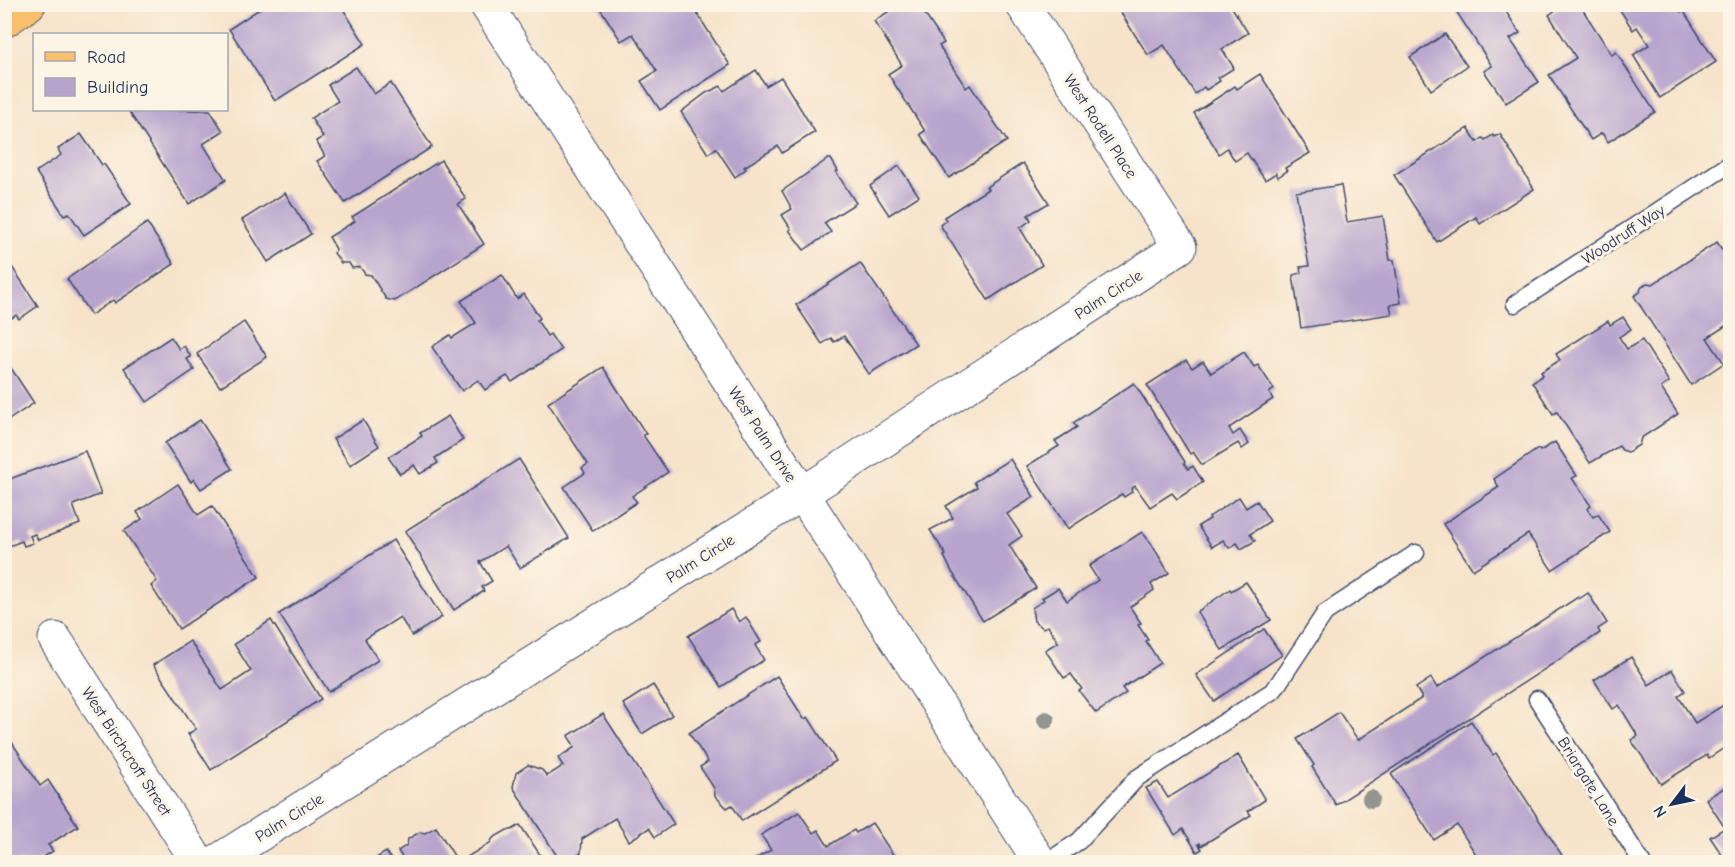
<svg xmlns="http://www.w3.org/2000/svg" width="1735" height="867" font-family="'Comic Neue',sans-serif">
<style>
.building{fill:#b7a4cd}
.lines{fill:none;stroke-linecap:round;stroke-linejoin:round}
.service-casing{stroke:#3c4a6e;stroke-width:19}
.minor-casing{stroke:#3c4a6e;stroke-width:35}
.primary-casing{stroke:#3c4a6e;stroke-width:35}
.service{stroke:#fff;stroke-width:16}
.minor{stroke:#fff;stroke-width:33}
.primary{stroke:#f9bf6d;stroke-width:33}
.tree{fill:#939590}
.labels{text-anchor:middle;stroke-width:6;stroke-linejoin:round;paint-order:stroke}
.street-label{font-size:16px;fill:#1b2f5e;stroke:#fcf5e5}
</style>
<rect width="100%" height="100%" fill="#fcf5e5"/>
<filter id="ink" filterUnits="userSpaceOnUse"><feTurbulence type="fractalNoise" baseFrequency=".0167" numOctaves="2"/><feDisplacementMap in="SourceGraphic" scale="12" xChannelSelector="R" yChannelSelector="G"/><feConvolveMatrix kernelMatrix="1 2 1 2 8 2 1 2 1" color-interpolation-filters="sRGB"/></filter>
<filter id="wash" filterUnits="userSpaceOnUse"><feTurbulence type="fractalNoise" baseFrequency=".008" numOctaves="4" result="noise"/><feDisplacementMap in="SourceGraphic" scale="24" xChannelSelector="R" yChannelSelector="G"/><feGaussianBlur stdDeviation="1.35" result="paint"/><feColorMatrix in="noise" values="0 0 0 0 0 0 0 0 0 0 0 0 0 0 0 0 0 1.4 0 .05"/><feComposite in="paint" operator="in"/></filter>
<g filter="url(#wash)">
<rect width="100%" height="100%" fill="#f6e3c9"/>
<g id="blocks">
<g class="building">
<polygon points="267,4 340,4 365,44 275,101 229,29"/>
<polygon points="599,4 691,4 730,65 660,110 641,81 657,71 633,34 621,41 598,5"/>
<polygon points="900,4 918,4 944,43 939,46 966,88 970,85 1007,141 949,178 920,134 925,131 888,74 902,65 874,21"/>
<polygon points="1115,4 1230,4 1248,33 1222,49 1234,68 1218,78 1220,81 1206,90 1204,87 1195,94 1164,45 1148,55"/>
<polygon points="1459,4 1501,4 1520,33 1510,39 1539,82 1506,103 1484,71 1492,66 1454,8"/>
<polygon points="1564,4 1579,4 1612,55 1616,52 1655,112 1608,142 1602,133 1591,140 1549,75 1576,58 1549,15"/>
<polygon points="1616,4 1657,4 1658,7 1662,4 1676,4 1681,12 1683,10 1716,62 1660,98 1633,55 1649,45 1637,27 1633,30"/>
<polygon points="1445,34 1467,66 1431,90 1410,57"/>
<polygon points="356,67 374,94 391,83 432,147 345,203 317,161 325,156 316,141 323,137 311,118 338,101 328,85"/>
<polygon points="756,70 766,86 781,77 815,132 782,153 778,146 744,167 746,169 735,177 716,148 708,154 681,112 706,93 721,86 724,91"/>
<polygon points="1260,74 1310,153 1285,168 1287,171 1278,177 1276,173 1265,180 1247,153 1235,161 1227,148 1219,154 1194,113 1235,86 1237,89"/>
<polygon points="128,110 210,110 223,131 203,144 226,180 189,204"/>
<polygon points="1468,128 1477,142 1483,138 1485,140 1493,135 1494,137 1500,134 1534,189 1480,224 1476,217 1437,242 1394,175"/>
<polygon points="81,134 102,165 104,164 131,204 84,235 69,213 64,215 36,172 61,155 58,149"/>
<polygon points="828,159 831,159 838,171 836,172 856,203 824,223 831,232 804,250 789,230 791,229 782,215 792,209 782,191"/>
<polygon points="441,160 466,199 458,204 484,244 395,301 386,299 371,275 365,274 360,267 352,268 349,263 341,263 334,253 336,249 329,237 355,221 352,217"/>
<polygon points="1023,163 1049,203 1028,215 1031,220 1020,228 1042,265 988,300 940,225 946,220 944,217 988,189 986,187"/>
<polygon points="899,166 919,196 889,215 870,186"/>
<polygon points="1341,185 1347,222 1383,216 1390,260 1394,260 1401,303 1390,305 1392,314 1301,328 1293,275 1301,273 1300,267 1309,266 1296,192"/>
<polygon points="285,193 311,234 268,262 242,220"/>
<polygon points="147,223 174,264 115,303 113,300 91,315 67,279"/>
<polygon points="1717,242 1730,262 1730,323 1707,338 1724,363 1691,385 1634,296 1640,292 1641,288 1647,283 1653,284"/>
<polygon points="4,255 38,306 19,319 16,315 12,318 10,315 4,318"/>
<polygon points="860,263 916,344 869,374 844,336 834,342 831,338 822,344 796,305"/>
<polygon points="502,275 517,299 524,294 540,318 537,320 547,336 550,334 561,350 512,382 507,376 485,390 478,380 462,391 432,347 450,335 452,338 476,323 461,301"/>
<polygon points="1623,317 1631,329 1619,337 1627,349 1642,340 1669,382 1661,388 1678,414 1641,438 1639,445 1628,452 1622,450 1619,446 1590,463 1557,412 1553,414 1532,382 1543,375 1541,372 1560,360 1556,354 1608,321 1610,325"/>
<polygon points="244,322 267,357 220,387 197,354"/>
<polygon points="171,337 179,349 184,346 191,357 187,359 194,370 147,402 124,368"/>
<polygon points="1244,352 1254,367 1258,365 1274,389 1269,393 1273,399 1229,428 1233,435 1240,430 1249,444 1242,449 1238,443 1202,465 1193,452 1190,454 1147,385 1186,360 1192,368 1203,361 1211,373"/>
<polygon points="603,367 646,434 643,435 668,472 632,496 637,502 593,531 564,487 585,473 582,468 588,464 548,403"/>
<polygon points="11,368 34,403 4,423 4,373"/>
<polygon points="1134,383 1185,462 1184,463 1188,469 1193,466 1203,482 1177,499 1172,493 1150,507 1135,486 1131,489 1132,492 1124,497 1122,494 1068,529 1027,466 1059,446 1055,441 1077,427 1073,423"/>
<polygon points="448,416 463,440 435,458 438,463 420,474 414,465 400,474 388,457 422,436 420,433"/>
<polygon points="200,420 232,469 201,489 194,479 191,482 165,443"/>
<polygon points="363,420 379,446 350,465 333,439"/>
<polygon points="1555,442 1577,476 1572,478 1591,506 1587,509 1593,517 1598,514 1610,532 1552,570 1528,534 1473,570 1443,524 1499,487 1494,479 1538,449 1540,451"/>
<polygon points="85,451 101,494 73,505 80,524 38,540 35,534 30,536 33,543 24,546 22,541 4,548 4,481"/>
<polygon points="519,459 569,538 520,568 506,546 480,562 492,581 482,587 484,591 454,610 405,531"/>
<polygon points="1010,459 1034,497 1007,514 1022,536 1009,545 1036,588 983,621 952,572 944,556 946,555 930,530 953,518 946,506 977,487 974,482"/>
<polygon points="178,484 198,515 212,506 259,577 179,629 151,586 157,581 124,531 142,519 137,512"/>
<polygon points="1239,497 1246,508 1257,501 1270,521 1250,534 1255,541 1241,549 1237,543 1229,548 1223,540 1212,547 1198,526 1210,519 1209,517"/>
<polygon points="1142,532 1151,543 1169,573 1151,584 1154,590 1130,607 1141,623 1138,625 1148,640 1146,641 1160,663 1122,688 1126,693 1096,713 1079,691 1082,689 1071,674 1064,678 1045,650 1058,642 1048,626 1043,628 1034,621 1032,608 1044,600 1042,598 1058,588 1067,601 1098,580 1089,566"/>
<polygon points="393,540 442,617 412,636 400,617 365,639 378,660 329,692 279,614"/>
<polygon points="1246,582 1271,620 1222,650 1197,612 1230,589 1231,591"/>
<polygon points="1588,593 1607,623 1598,629 1600,633 1336,805 1312,767 1314,765 1297,739 1339,712 1358,740 1422,698 1416,688 1431,678 1437,688 1578,597 1579,599"/>
<polygon points="731,609 739,622 746,617 761,642 755,645 764,660 721,687 688,636"/>
<polygon points="271,620 321,699 211,770 188,734 196,729 153,665 190,641 222,690 251,671 234,644"/>
<polygon points="1264,629 1282,655 1214,701 1196,675"/>
<polygon points="1631,657 1649,685 1672,670 1685,691 1678,696 1695,723 1722,706 1730,719 1730,744 1709,758 1707,755 1661,784 1631,740 1638,736 1619,705 1613,709 1594,680"/>
<polygon points="777,676 804,719 808,717 836,761 742,821 732,805 727,808 715,796 714,788 700,767 708,762 689,733"/>
<polygon points="653,685 672,715 642,734 623,704"/>
<polygon points="603,714 674,824 655,837 649,828 629,841 615,818 582,839 581,853 570,860 557,856 513,787 516,773 528,765 542,770 547,776 563,766 558,758 575,747 568,736"/>
<polygon points="1471,721 1493,755 1496,753 1565,860 1561,862 1481,862 1457,825 1434,840 1391,774"/>
<polygon points="4,730 40,786 48,780 78,826 48,845 53,851 36,862 4,862"/>
<polygon points="1238,755 1265,800 1248,811 1251,815 1201,846 1200,843 1198,844 1202,849 1197,852 1183,829 1175,835 1146,788 1158,782 1168,798"/>
<polygon points="1730,784 1730,862 1726,857 1724,858 1710,837 1725,828 1706,799"/>
<polygon points="799,812 813,833 818,830 828,846 854,830 856,833 872,823 896,859 890,862 750,862 771,850 761,835"/>
<polygon points="520,825 545,862 459,862 490,843 493,838 507,830 512,830"/>
<polygon points="436,827 458,862 405,862 398,851 407,845 408,839 420,832 425,833"/>
<polygon points="386,852 393,862 370,862"/>
</g>
</g>
</g>
<g filter="url(#ink)">
<use href="#blocks" fill-opacity="0" stroke="#3c4a6e" stroke-width="1.5"/>
<g class="lines">
<g class="service-casing">
<g id="service">
<polyline points="1515,304 1730,164"/>
<polyline points="1537,699 1642,862"/>
<polyline points="1047,862 1079,841 1137,778 1274,690 1325,613 1416,553"/>
</g>
</g>
<g class="minor-casing">
<g id="minor">
<polyline points="486,4 1040,862"/>
<polyline points="55,639 198,862"/>
<polyline points="216,862 802,494 1180,247 1022,4"/>
</g>
</g>
<g class="primary-casing">
<polyline id="primary" points="4,21 29,4"/>
</g>
<use href="#service" class="service"/>
<use href="#minor" class="minor"/>
<use href="#primary" class="primary"/>
</g>
<g class="tree">
<circle cx="1046" cy="720" r="9"/>
<circle cx="1371" cy="799" r="9"/>
</g>
</g>
<g class="labels">
<g class="street-label">
<text transform="translate(1101 126) rotate(57)" y="6">West Rodell Place</text>
<text transform="translate(1623 234) rotate(-33)" y="6">Woodruff Way</text>
<text transform="translate(1108 294) rotate(-33)" y="6">Palm Circle</text>
<text transform="translate(763 434) rotate(57)" y="6">West Palm Drive</text>
<text transform="translate(700 558) rotate(-32)" y="6">Palm Circle</text>
<text transform="translate(127 751) rotate(57)" y="6">West Birchcroft Street</text>
<text transform="translate(1589 781) rotate(58)" y="6">Briargate Lane</text>
<text transform="translate(289 817) rotate(-32)" y="6">Palm Circle</text>
</g>
</g>
<rect width="1735" height="867" fill="none" stroke="#fcf5e5" stroke-width="24"/>
<rect x="33" y="33" width="195" height="78" fill="#fcf5e5" stroke="#a2a6af" stroke-width="1.5"/>
<rect x="45" y="52" width="30" height="9" fill="#f9bf6d" stroke="#a2a6af" stroke-width="1.5"/>
<text x="87" y="63" font-size="18" fill="#1b2f5e">Road</text>
<rect x="45" y="78" width="30" height="18" fill="#b7a4cd" stroke="#a2a6af" stroke-width="1.5"/>
<text x="87" y="93" font-size="18" fill="#1b2f5e">Building</text>
<g transform="translate(1672 804) rotate(238)" stroke="#fcf5e5" stroke-width="4.5" paint-order="stroke">
<path d="M0-4.5L10 22L0 15L-10 22Z" fill="#1b2f5e"/>
<text y="-9" font-size="16" font-weight="bold" text-anchor="middle" fill="#1b2f5e">N</text>
</g>
</svg>
